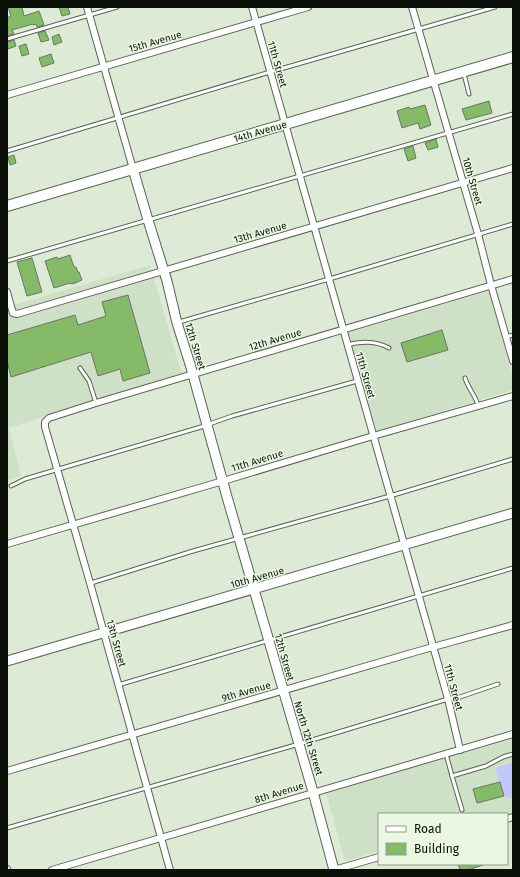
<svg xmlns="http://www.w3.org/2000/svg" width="520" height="877" font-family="'Fira Sans',sans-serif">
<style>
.built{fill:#cee0c5}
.green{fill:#c2c7fd}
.building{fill:#85bb68;stroke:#697664}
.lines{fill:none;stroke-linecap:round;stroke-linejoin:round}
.lane-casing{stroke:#586453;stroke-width:5}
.street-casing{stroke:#586453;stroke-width:8}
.secondary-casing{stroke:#586453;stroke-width:11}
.primary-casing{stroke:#586453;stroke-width:12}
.lane{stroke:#fff;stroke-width:3}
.street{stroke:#fff;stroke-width:6}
.secondary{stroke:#fff;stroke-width:9}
.primary{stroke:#fff;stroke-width:10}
.labels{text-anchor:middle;stroke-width:3;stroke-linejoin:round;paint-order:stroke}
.street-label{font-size:10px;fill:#0b1009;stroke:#eaf8e3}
</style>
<rect width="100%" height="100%" fill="#ddebd6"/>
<g class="built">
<polygon points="150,265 179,365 182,373 9,428 21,476 7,480 7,307"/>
<polygon points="489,291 513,379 513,390 377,431 348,333"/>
<polygon points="513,739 513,813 507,814 379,814 379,851 345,861 326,792"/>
</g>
<polygon class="green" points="513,762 513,796 510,798 504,796 495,768"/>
<g class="building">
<polygon points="8,7 22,7 24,16 39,11 44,25 37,27 36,24 33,25 33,24 12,30 14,34 7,36 7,18 11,16"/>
<polygon points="59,7 68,7 70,14 62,16"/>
<polygon points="45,31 49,40 41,42 38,33"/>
<polygon points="59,34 62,42 54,45 52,37"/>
<polygon points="14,40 16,46 8,49 7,42"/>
<polygon points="26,44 29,54 22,56 19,46"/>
<polygon points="51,54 54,63 42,67 39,58"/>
<polygon points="489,101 492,113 466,120 462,109"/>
<polygon points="425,105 431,125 420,129 418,123 402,128 397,111 409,107 410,109"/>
<polygon points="436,139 438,147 428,150 425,143"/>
<polygon points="413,146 416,158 408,161 404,149"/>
<polygon points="14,155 16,163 10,165 8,157"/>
<polygon points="70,255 74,267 76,267 78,272 79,272 82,280 73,284 73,283 70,284 70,283 54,288 45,261 57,257 58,259"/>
<polygon points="32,258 42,292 27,296 17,262"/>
<polygon points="128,295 150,373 123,381 120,369 98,376 91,352 11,377 7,361 7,335 75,315 78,325 106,316 102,302"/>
<polygon points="442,330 448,350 407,362 401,343"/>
<polygon points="500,782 504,796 477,803 473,789"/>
<polygon points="458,864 482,864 483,865 468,870 460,870"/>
</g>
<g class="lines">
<g class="lane-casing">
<g id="lane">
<polyline points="7,39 117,7"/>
<polyline points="464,74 469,94"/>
<polyline points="7,151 270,72 495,7"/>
<polyline points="7,261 513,114"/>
<polyline points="179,322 336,277 513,224"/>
<polyline points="506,337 513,335"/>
<path d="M347 345C360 341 377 341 389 348"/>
<polyline points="80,368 89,381 96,403"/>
<path d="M465 378C468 388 475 395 478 405"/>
<polyline points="11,486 25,479 201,427 232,416 357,381"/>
<polyline points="91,583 193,551 390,496 513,459"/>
<polyline points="118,685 513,568"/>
<polyline points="446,754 452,776 486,766 503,757 513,754"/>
<polyline points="452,776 462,810"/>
<polyline points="7,828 299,744 448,699 460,697 498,684"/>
</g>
</g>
<g class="street-casing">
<g id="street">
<polyline points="87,7 133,169"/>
<polyline points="252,7 448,699 460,750"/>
<polyline points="412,7 478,234 491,285 513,361"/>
<polyline points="7,95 308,7"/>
<polyline points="7,292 12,310 13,313 17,314 513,168"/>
<polyline points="7,544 223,481 373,436 513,396"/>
<polyline points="7,771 422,650 513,625"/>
<polyline points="507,819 513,817"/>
<polyline points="7,869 7,870"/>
<polyline points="52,870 513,734"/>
<polyline points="170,870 90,583 45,427 45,422 49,418 96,403 513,279"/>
<polyline points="334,870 379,857"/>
</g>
</g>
<g class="secondary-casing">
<g id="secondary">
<polyline points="133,169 148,220 167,281 177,323 190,364 227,497 313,792 334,870"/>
<polyline points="7,661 513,513"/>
</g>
</g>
<g class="primary-casing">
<polyline id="primary" points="7,206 513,57"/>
</g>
<use href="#lane" class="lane"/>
<use href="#street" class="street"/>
<use href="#secondary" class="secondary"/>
<use href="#primary" class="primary"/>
</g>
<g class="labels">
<g class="street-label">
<text transform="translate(155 41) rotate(-16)" y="4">15th Avenue</text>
<text transform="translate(278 64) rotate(74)" y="4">11th Street</text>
<text transform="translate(260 131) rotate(-16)" y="4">14th Avenue</text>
<text transform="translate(473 181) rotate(74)" y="4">10th Street</text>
<text transform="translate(260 232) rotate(-16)" y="4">13th Avenue</text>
<text transform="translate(275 339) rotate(-17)" y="4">12th Avenue</text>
<text transform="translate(196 346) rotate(73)" y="4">12th Street</text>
<text transform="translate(366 375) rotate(74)" y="4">11th Street</text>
<text transform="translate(257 460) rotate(-17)" y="4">11th Avenue</text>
<text transform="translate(257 577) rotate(-16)" y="4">10th Avenue</text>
<text transform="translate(117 643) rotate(74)" y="4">13th Street</text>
<text transform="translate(285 657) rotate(74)" y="4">12th Street</text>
<text transform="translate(454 687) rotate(75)" y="4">11th Street</text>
<text transform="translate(246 691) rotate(-16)" y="4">9th Avenue</text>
<text transform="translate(309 738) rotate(73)" y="4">North 12th Street</text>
<text transform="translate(279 792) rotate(-17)" y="4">8th Avenue</text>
</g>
</g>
<rect width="520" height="877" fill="none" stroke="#0b1009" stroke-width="16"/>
<rect x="378" y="813" width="130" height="52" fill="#eaf8e3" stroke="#919b8c"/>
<rect x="386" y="826" width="20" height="6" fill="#ffffff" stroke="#919b8c"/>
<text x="414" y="833" font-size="12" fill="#0b1009">Road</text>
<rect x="386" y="843" width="20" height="12" fill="#85bb68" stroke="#919b8c"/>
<text x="414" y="853" font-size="12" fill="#0b1009">Building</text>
</svg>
